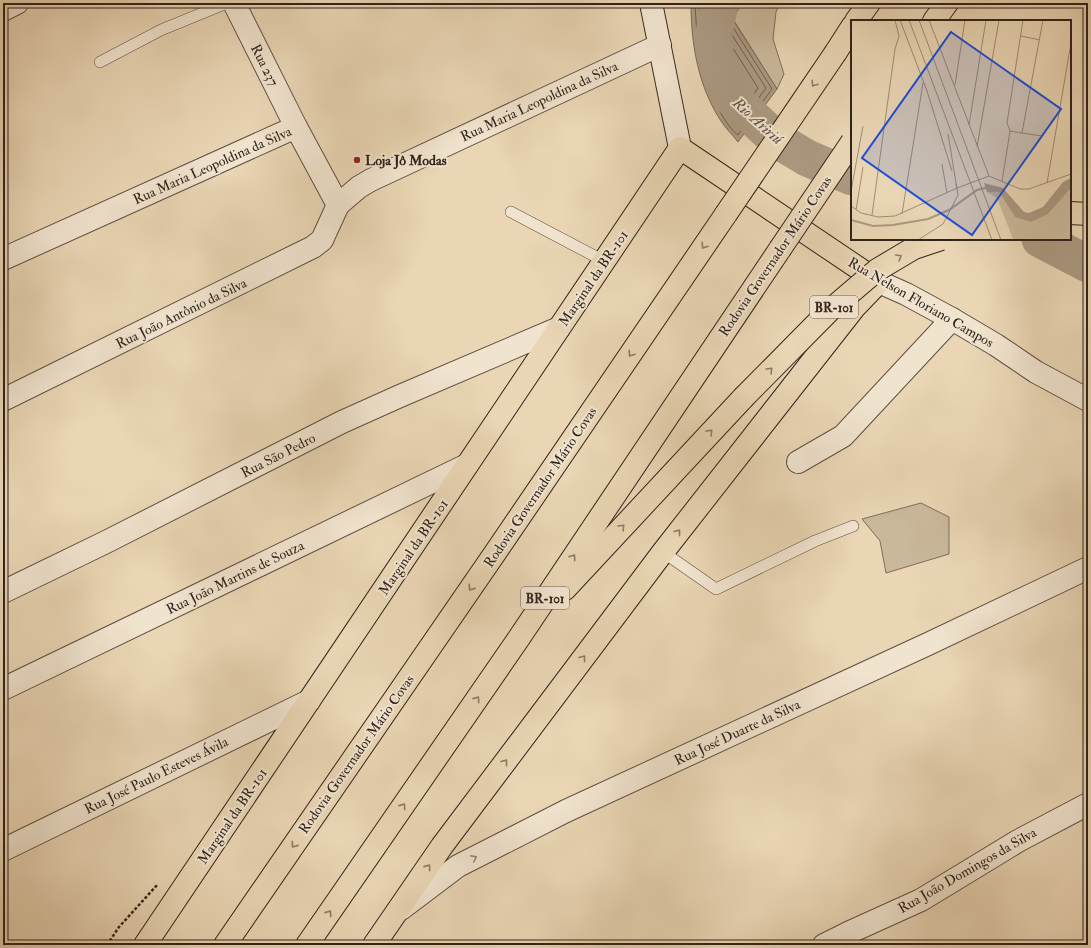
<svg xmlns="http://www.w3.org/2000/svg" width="1091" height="948" font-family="'IM FELL Double Pica',serif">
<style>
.green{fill:#cab89b;stroke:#7d6e5b}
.water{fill:#ab9981;stroke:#7a6a58}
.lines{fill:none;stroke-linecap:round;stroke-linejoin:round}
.shore{stroke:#6e5e4e;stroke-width:1}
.river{stroke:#ab9981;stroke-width:37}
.service-casing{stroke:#5e5042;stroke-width:12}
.minor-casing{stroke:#5e5042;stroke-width:24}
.tertiary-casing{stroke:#5e5042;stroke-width:24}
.secondary-casing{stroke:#30231b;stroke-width:24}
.primary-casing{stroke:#30231b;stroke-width:24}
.motorway-casing{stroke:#30231b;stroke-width:24}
.path{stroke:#30231b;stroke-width:2.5;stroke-dasharray:3 2;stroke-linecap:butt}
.service{stroke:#f1e4cf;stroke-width:11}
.minor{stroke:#f1e4cf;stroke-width:22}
.tertiary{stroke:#f1e4cf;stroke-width:22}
.secondary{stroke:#f1e4cf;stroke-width:22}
.primary{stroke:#ead6b5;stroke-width:22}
.motorway{stroke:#ead6b5;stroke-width:22}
.motorway-bridge-casing{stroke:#30231b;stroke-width:24;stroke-linecap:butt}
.motorway-bridge{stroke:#ead6b5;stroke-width:22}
.oneway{stroke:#8d7c68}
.oneway2{stroke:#908475}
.poi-dot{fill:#8f2418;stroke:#f1e4cf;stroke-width:1.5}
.labels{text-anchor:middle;stroke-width:4;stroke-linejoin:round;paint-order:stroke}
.shield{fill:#f1e4cf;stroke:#6a5d51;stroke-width:1}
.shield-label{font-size:13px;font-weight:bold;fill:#30231b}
.street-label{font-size:14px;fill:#30231b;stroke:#f1e4cf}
.poi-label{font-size:14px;font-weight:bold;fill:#30231b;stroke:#f1e4cf;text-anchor:start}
.water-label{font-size:15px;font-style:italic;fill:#5b4c3f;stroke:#f1e4cf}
.inset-river{fill:none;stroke:#ab9981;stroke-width:2}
.inset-road{fill:none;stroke:#a08e77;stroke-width:1}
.view{fill:#1d4ed8;fill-opacity:0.15;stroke:#1d4ed8;stroke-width:2}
.inset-edge{fill:none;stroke:#30231b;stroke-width:2}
</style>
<rect width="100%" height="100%" fill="#ead6b5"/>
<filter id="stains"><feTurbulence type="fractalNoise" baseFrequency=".005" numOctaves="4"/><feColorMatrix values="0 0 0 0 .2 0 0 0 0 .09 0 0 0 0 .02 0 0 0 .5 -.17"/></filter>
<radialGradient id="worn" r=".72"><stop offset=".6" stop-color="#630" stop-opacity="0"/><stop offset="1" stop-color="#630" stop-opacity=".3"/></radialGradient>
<g class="green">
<polygon points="741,3 780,3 776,12 773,39 784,74 777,89 733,19"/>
<polygon points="921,503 949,517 949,554 886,573 880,541 862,519"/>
</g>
<path class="water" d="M691 3H741L733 20 777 89 738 142C733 135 726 129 721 121 698 86 691 44 691 3Z"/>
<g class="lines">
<g class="shore">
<path d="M695 3C697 43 699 71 718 108 723 117 729 128 738 135L772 89 729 21V18L736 3"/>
<path d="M700 3C701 40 704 71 722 104 726 112 730 122 738 126L766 88 725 24 724 16 731 3"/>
<path d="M706 3C707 40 710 69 727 102 730 107 733 113 738 117L758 88 719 26 718 16 724 3"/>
</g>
<g class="river">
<polyline points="720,3 713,38 717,63 731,97 777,140 807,158 852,177"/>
<polyline points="1040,239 1088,264"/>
</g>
<g class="service-casing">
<g id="service">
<polyline points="100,62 161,30 227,3"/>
<polyline points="511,212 604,261"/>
<polyline points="663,552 716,589 815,541 853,526"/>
</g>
</g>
<g class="minor-casing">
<g id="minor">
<polyline points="234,3 296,127"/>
<polyline points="3,10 17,3"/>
<polyline points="3,259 296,127 338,205 359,187 371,180 660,45"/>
<polyline points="3,400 313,247 322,240 338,205"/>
<polyline points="798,462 843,436 952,319"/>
<polyline points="3,592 106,542 342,422 400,396 559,328"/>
<polyline points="3,689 467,465"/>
<polyline points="3,850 309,701"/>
<polyline points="401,909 458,866 566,811 928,644 1088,568"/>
<polyline points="824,945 848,933 921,900 1018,841 1088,804"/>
</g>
</g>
<g class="tertiary-casing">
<polyline id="tertiary" points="879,282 906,294 952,319 996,345 1036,372 1088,400"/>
</g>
<g class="secondary-casing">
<polyline id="secondary" points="651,3 680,148"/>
</g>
<g class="primary-casing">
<polyline id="primary" points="145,945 680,148 879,282 854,308 663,552 442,846 374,945"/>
</g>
<g class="motorway-casing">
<g id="motorway">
<polyline points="856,21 869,3"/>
<polyline points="934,21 947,3"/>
<polyline points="836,52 852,27"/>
<polyline points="1070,213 1088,214"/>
<polyline points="565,589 743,398"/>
<polyline points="225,945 493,556 726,214"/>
<polyline points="307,945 519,638 780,249"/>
</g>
</g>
<polyline class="path" points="107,945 119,927 158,884"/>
<use href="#service" class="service"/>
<use href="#minor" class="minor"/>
<use href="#tertiary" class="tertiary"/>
<use href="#secondary" class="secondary"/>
<use href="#primary" class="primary"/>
<use href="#motorway" class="motorway"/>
<g class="motorway-bridge-casing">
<g id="motorway-bridge">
<polyline points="726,214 836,52"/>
<polyline points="780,249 852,142"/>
<polyline points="743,398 829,311 877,270 914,248 941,239"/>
</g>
</g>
<use href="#motorway-bridge" class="motorway-bridge"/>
</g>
<defs><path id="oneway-chevron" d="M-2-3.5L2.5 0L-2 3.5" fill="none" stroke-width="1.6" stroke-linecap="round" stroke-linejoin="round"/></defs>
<g class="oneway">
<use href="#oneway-chevron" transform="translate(814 84) rotate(124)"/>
<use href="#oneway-chevron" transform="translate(704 246) rotate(124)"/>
<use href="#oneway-chevron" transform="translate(899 257) rotate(-30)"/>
<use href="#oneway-chevron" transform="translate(631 354) rotate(124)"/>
<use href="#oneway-chevron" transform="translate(770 370) rotate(-45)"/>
<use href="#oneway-chevron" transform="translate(710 432) rotate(-47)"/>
<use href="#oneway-chevron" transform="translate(622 527) rotate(-47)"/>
<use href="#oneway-chevron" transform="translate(678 532) rotate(-52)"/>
<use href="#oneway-chevron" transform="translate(573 557) rotate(-56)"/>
<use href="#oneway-chevron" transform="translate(471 588) rotate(125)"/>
<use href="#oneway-chevron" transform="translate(583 658) rotate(-53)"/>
<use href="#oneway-chevron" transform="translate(477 699) rotate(-55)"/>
<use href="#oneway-chevron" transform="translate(505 762) rotate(-53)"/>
<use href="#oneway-chevron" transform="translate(403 806) rotate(-55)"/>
<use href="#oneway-chevron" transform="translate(294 845) rotate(125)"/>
<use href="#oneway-chevron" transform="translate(428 867) rotate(-55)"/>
<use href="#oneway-chevron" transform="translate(329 913) rotate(-55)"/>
</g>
<use class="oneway2" href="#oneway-chevron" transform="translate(474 858) rotate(-27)"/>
<circle class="poi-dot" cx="357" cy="160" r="4"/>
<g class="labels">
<g class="shield">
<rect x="810" y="296" width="48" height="22" rx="3"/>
<rect x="521" y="587" width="48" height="22" rx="3"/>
</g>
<g class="shield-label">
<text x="834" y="312">BR-101</text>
<text x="545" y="603">BR-101</text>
</g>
<g class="street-label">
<text transform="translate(265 65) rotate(63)" y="5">Rua 237</text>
<text transform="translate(539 101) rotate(-25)" y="5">Rua Maria Leopoldina da Silva</text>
<text transform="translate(212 165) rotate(-24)" y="5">Rua Maria Leopoldina da Silva</text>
<text transform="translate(775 256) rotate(-56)" y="5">Rodovia Governador Mário Covas</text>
<text transform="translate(593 278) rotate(-56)" y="5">Marginal da BR-101</text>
<text transform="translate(921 302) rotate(30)" y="5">Rua Nelson Floriano Campos</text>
<text transform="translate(181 313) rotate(-26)" y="5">Rua João Antônio da Silva</text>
<text transform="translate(278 455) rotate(-27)" y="5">Rua São Pedro</text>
<text transform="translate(540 487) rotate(-56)" y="5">Rodovia Governador Mário Covas</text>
<text transform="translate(413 547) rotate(-56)" y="5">Marginal da BR-101</text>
<text transform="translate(235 577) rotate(-26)" y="5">Rua João Martins de Souza</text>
<text transform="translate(737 732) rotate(-25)" y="5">Rua José Duarte da Silva</text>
<text transform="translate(356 754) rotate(-55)" y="5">Rodovia Governador Mário Covas</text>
<text transform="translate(156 775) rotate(-26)" y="5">Rua José Paulo Esteves Ávila</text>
<text transform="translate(232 816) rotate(-56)" y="5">Marginal da BR-101</text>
<text transform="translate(967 870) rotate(-30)" y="5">Rua João Domingos da Silva</text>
</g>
<g class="poi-label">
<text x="365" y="165">Loja Jô Modas</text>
</g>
<g class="water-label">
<text transform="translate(758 121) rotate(42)" y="5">Rio Aririú</text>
</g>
</g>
<g transform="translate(851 20)">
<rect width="220" height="220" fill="#ead6b5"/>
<path d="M220 168V219H162L146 178 136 172H148L164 197 197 194Z" fill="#cab89b"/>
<path d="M220 158V168L197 194 180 202 164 197 148 172H136L133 163 152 168 173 192 178 193 192 187 212 162Z" fill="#ab9981"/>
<path class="inset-river" d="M0 200 22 206 42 205 77 199 98 190 126 170 142 166"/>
<path class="inset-road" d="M49 0 76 71 101 151M58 0 141 220M68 0 150 220M78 0 138 156M170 16 189 20M104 65 114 0M220 76V89M118 105 135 0M159 111 156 103 172 0M171 113 191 116M126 127 148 0M91 144 96 173M151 162 159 111 171 113 192 0M196 163 220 23M105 164 106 168 138 156 169 169H178L220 154M0 171 12 106M0 186 10 193 27 197 44 196 106 168M5 190 12 147M51 194 72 63M21 195 44 29 48 16 44 0M67 220 92 204 107 175 97 114"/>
<path class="view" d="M100 12 210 89 121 215 11 138Z"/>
<rect width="220" height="220" class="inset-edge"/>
</g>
<rect width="1091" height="948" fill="none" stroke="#ead6b5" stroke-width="16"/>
<rect x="4" y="4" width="1083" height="940" fill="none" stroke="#30231b" stroke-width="2"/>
<rect x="8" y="8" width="1075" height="932" fill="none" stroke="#30231b"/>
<rect width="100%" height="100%" filter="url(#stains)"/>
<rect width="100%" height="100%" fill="url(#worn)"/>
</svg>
